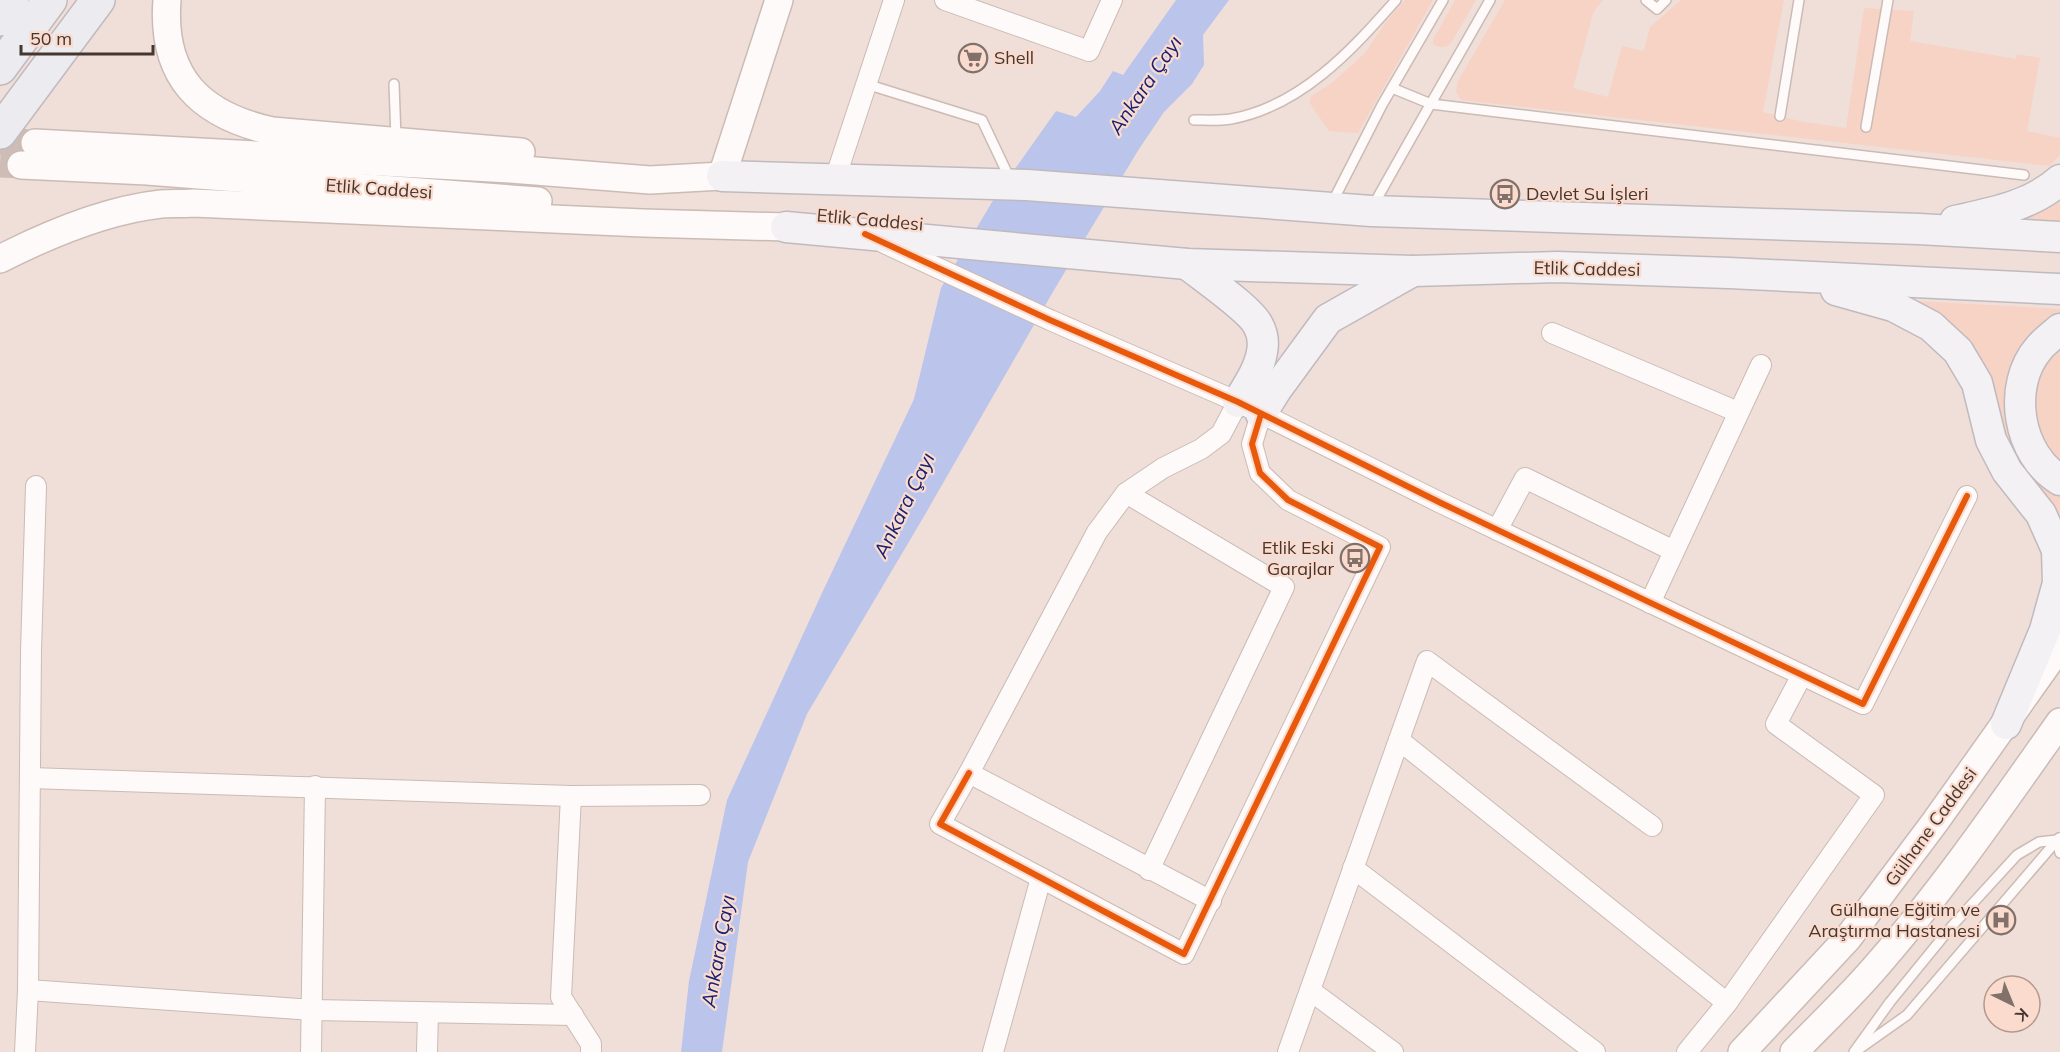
<svg xmlns="http://www.w3.org/2000/svg" width="2060" height="1052" font-family="Mulish,sans-serif">
<style>
.green{fill:#f6d3c4}
.water{fill:#bbc4eb}
.lines{fill:none;stroke-linecap:round;stroke-linejoin:round}
.secondary-tunnel{stroke:#cebdb6;stroke-width:27;stroke-dasharray:27 14;stroke-linecap:butt}
.lane-casing{stroke:#cabbb5;stroke-width:12}
.street-casing{stroke:#cabbb5;stroke-width:22}
.secondary-casing{stroke:#cabbb5;stroke-width:30}
.primary-casing{stroke:#c0babe;stroke-width:33}
.highway-casing{stroke:#c0babe;stroke-width:36}
.lane{stroke:#fdfaf9;stroke-width:9}
.street{stroke:#fdfaf9;stroke-width:20}
.secondary{stroke:#fdfaf9;stroke-width:27}
.primary{stroke:#f3f1f4;stroke-width:30}
.highway{stroke:#ebebf0;stroke-width:33}
.cycleway-casing{stroke:#fadbcd;stroke-width:10}
.cycleway{stroke:#e8590c;stroke-width:6}
.labels{text-anchor:middle;stroke-width:4.5;stroke-linejoin:round;paint-order:stroke}
.poi-label{font-size:18px;fill:#45362f;stroke:#fadbcd;text-anchor:start}
.street-label{font-size:18px;fill:#45362f;stroke:#fadbcd}
.water-label{font-size:20px;font-style:italic;fill:#172273;stroke:#fadbcd}
</style>
<rect width="100%" height="100%" fill="#f0dfd8"/>
<g class="green">
<polygon points="1405,0 1433,0 1358,133 1329,131 1309,102 1311,96 1332,83 1366,52 1385,23"/>
<path d="M1455 0H1476L1451 43C1444 48 1440 49 1433 44V40Z"/>
<polygon points="1505,0 1603,0 1593,13 1573,88 1608,97 1622,46 1644,51 1650,27 1681,0 1784,0 1763,112 1804,122 1846,128 1864,8 1914,11 1910,41 2016,59 2017,54 2040,58 2027,131 2060,138 2060,155 2049,166 1461,100 1456,92 1458,81"/>
<polygon points="2060,195 2060,224 2010,220"/>
<polygon points="1917,301 2060,309 2060,319 2011,379 2060,490 2060,521 2023,476 1961,338"/>
<path d="M2060 342V460C2033 445 2030 394 2039 368 2043 359 2054 349 2060 342Z"/>
</g>
<polygon class="water" points="1176,0 1229,0 1203,35 1204,65 1192,84 1164,112 1139,149 1054,290 923,518 807,714 748,862 722,1052 681,1052 689,981 727,800 822,593 914,399 941,288 995,197 1056,111 1076,117 1100,91 1113,71 1123,75"/>
<g class="lines">
<g class="secondary-tunnel">
<polyline points="0,141 35,143"/>
<polyline points="0,164 21,165"/>
</g>
<g class="lane-casing">
<g id="lane">
<polyline points="1646,0 1657,9 1666,0"/>
<polyline points="394,84 396,138"/>
<polyline points="866,84 982,120 1010,179"/>
<polyline points="1392,88 1431,104 2024,175"/>
<polyline points="1780,116 1799,0"/>
<path d="M1194 120C1206 120 1219 121 1231 119 1301 106 1351 51 1396 0"/>
<polyline points="1866,127 1888,0"/>
<polyline points="1332,203 1382,105 1443,0"/>
<path d="M1373 206C1411 137 1451 69 1490 0"/>
<polyline points="2057,840 2060,853"/>
<polyline points="1859,1049 1907,1015 2059,838"/>
<polyline points="1854,1052 1890,1002 1952,926 2017,855 2039,842 2057,840 2060,838"/>
</g>
</g>
<g class="street-casing">
<g id="street">
<polyline points="945,0 1089,51 1112,0"/>
<polyline points="835,179 894,0"/>
<polyline points="884,243 1050,320 1238,402 1441,503 1863,704 1967,496"/>
<polyline points="1552,333 1738,412"/>
<polyline points="1126,493 1284,587 1149,870"/>
<polyline points="1497,530 1525,478 1674,551"/>
<polyline points="1650,603 1761,365"/>
<polyline points="1399,740 1727,1003"/>
<polyline points="969,773 940,824 1184,954 1380,547 1288,500 1260,473 1252,444 1261,414"/>
<polyline points="30,778 571,796 700,795"/>
<polyline points="571,796 561,997 591,1044 591,1052"/>
<polyline points="1353,868 1595,1052"/>
<polyline points="1211,901 969,773 1097,532 1126,493 1163,468 1201,449 1221,434 1238,402"/>
<polyline points="28,990 313,1010 573,1015"/>
<polyline points="1311,991 1393,1052"/>
<polyline points="25,1052 28,990 31,651 36,486"/>
<polyline points="311,1052 315,786"/>
<polyline points="427,1052 428,1013"/>
<polyline points="993,1052 1041,878"/>
<polyline points="1288,1052 1427,661 1652,826"/>
<polyline points="1687,1052 1727,1003 1874,795 1776,724 1802,675"/>
</g>
</g>
<g class="secondary-casing">
<g id="secondary">
<path d="M167 0C161 77 200 115 272 131L521 152"/>
<polyline points="35,143 510,169 650,180 722,176"/>
<polyline points="21,165 147,171 538,201"/>
<polyline points="722,176 779,0"/>
<path d="M0 259C49 234 106 210 161 204 171 203 182 204 193 203L643 223 786 227"/>
<polyline points="1742,1052 1848,938 1935,822 2060,646"/>
<path d="M1794 1052C1822 1023 1853 994 1879 963 1945 887 2002 804 2060 722"/>
</g>
</g>
<g class="primary-casing">
<g id="primary">
<polyline points="722,176 1027,185 1371,211 1919,229 2060,237"/>
<path d="M1955 221C1991 213 2031 206 2060 180"/>
<polyline points="786,227 1187,264 1413,271 1557,267 1729,273 2060,289"/>
<path d="M1187 264C1203 277 1250 309 1258 325 1263 334 1264 342 1262 352 1259 370 1247 387 1238 402"/>
<polyline points="1836,290 1893,306 1931,326 1958,351 1977,383 1991,440 2007,471 2041,514 2057,550 2058,583 2045,630 2006,724"/>
<path d="M2060 329C2053 335 2045 341 2039 348 2006 386 2018 455 2060 480"/>
<polyline points="1261,414 1276,390 1328,319 1413,271"/>
</g>
</g>
<g class="highway-casing">
<g id="highway">
<polyline points="0,19 12,0"/>
<polyline points="0,68 50,0"/>
<polyline points="0,132 98,0"/>
</g>
</g>
<use href="#lane" class="lane"/>
<use href="#street" class="street"/>
<use href="#secondary" class="secondary"/>
<use href="#primary" class="primary"/>
<use href="#highway" class="highway"/>
<g class="cycleway-casing">
<g id="cycleway">
<polyline points="865,234 1050,320 1238,402 1441,503 1863,704 1967,496"/>
<polyline points="969,773 940,824 1184,954 1380,547 1288,500 1260,473 1252,444 1261,414"/>
</g>
</g>
<use href="#cycleway" class="cycleway"/>
</g>
<defs>
<g id="supermarket-ring" transform="scale(1.5)"><circle r="9.5" fill="#fadbcd" stroke="#81716a" stroke-width="1.5"/><path d="M-6-5.5h2.5l.6 2H6L4.5 2H-2.5L-4.4-4H-6ZM-1.5 3.2a1.3 1.3 0 1 0 .1 0ZM3 3.2a1.3 1.3 0 1 0 .1 0Z" fill="#81716a"/></g>
<g id="bus-ring" transform="scale(1.5)"><circle r="9.5" fill="#fadbcd" stroke="#81716a" stroke-width="1.5"/><path d="M-5-6H5V4H4V6H2V4H-2V6H-4V4H-5ZM-3.5-4V0h7V-4ZM-3.5 1.2v1.5H-2V1.2ZM2 1.2v1.5H3.5V1.2Z" fill="#81716a"/></g>
<g id="hospital-ring" transform="scale(1.5)"><circle r="9.5" fill="#fadbcd" stroke="#81716a" stroke-width="1.5"/><path d="M-5-5h3v3.5h4V-5h3V5h-3V1.5h-4V5h-3Z" fill="#81716a"/></g>
</defs>
<g fill-rule="evenodd">
<use href="#supermarket-ring" x="973" y="58"/>
<use href="#bus-ring" x="1505" y="194"/>
<use href="#bus-ring" x="1355" y="558"/>
<use href="#hospital-ring" x="2001" y="920"/>
</g>
<g class="labels">
<g class="poi-label">
<text x="994" y="64">Shell</text>
<text x="1526" y="200">Devlet Su İşleri</text>
<text x="1334" y="554" text-anchor="end">Etlik Eski<tspan x="1334" dy="21">Garajlar</tspan></text>
<text x="1980" y="916" text-anchor="end">Gülhane Eğitim ve<tspan x="1980" dy="21">Araştırma Hastanesi</tspan></text>
</g>
<g class="street-label">
<text transform="translate(379 189) rotate(4)" y="6">Etlik Caddesi</text>
<text transform="translate(870 220) rotate(5)" y="6">Etlik Caddesi</text>
<text transform="translate(1587 269) rotate(1)" y="6">Etlik Caddesi</text>
<text transform="translate(1931 827) rotate(-54)" y="6">Gülhane Caddesi</text>
</g>
<g class="water-label">
<text transform="translate(1145 85) rotate(-56)" y="7">Ankara Çayı</text>
<text transform="translate(904 505) rotate(-64)" y="7">Ankara Çayı</text>
<text transform="translate(718 951) rotate(-80)" y="7">Ankara Çayı</text>
</g>
</g>
<g transform="translate(2012 1004) rotate(137)"><circle r="28" fill="#fadbcd" stroke="#b2998e" stroke-width="1.5"/>
<path d="M0-4.5L10 22L0 15L-10 22Z" fill="#81716a"/>
<text y="-9" font-size="16" font-weight="bold" text-anchor="middle" fill="#45362f">K</text>
</g>
<path d="M21 45v9h132v-9" fill="none" stroke="#45362f" stroke-width="3"/>
<text x="30" y="45" font-size="18" fill="#45362f" stroke="#fadbcd" stroke-width="4.5" paint-order="stroke">50 m</text>
</svg>
